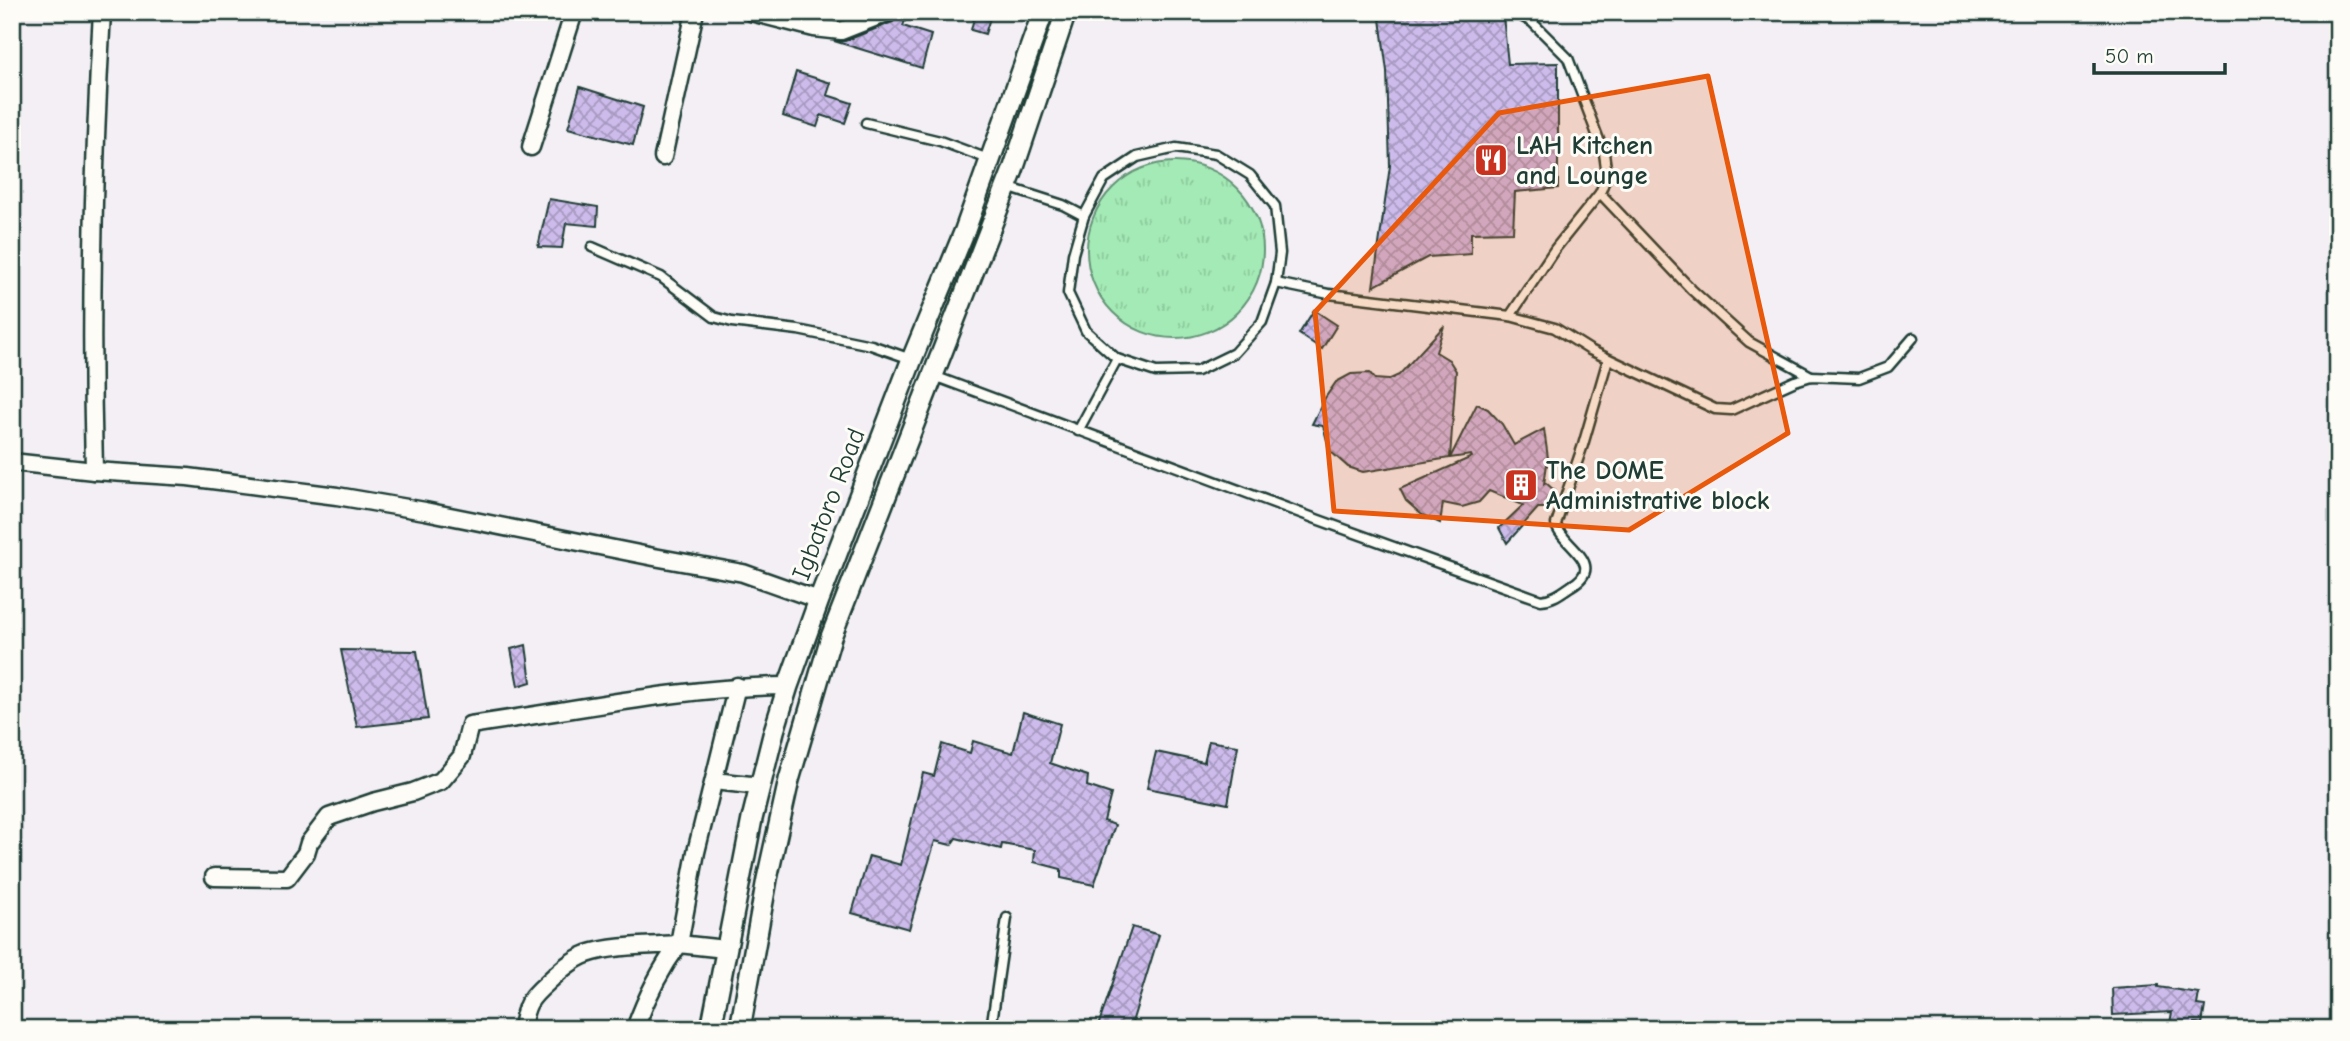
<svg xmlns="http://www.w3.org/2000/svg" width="2350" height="1041" font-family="'Comic Neue',sans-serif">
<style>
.grass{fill:url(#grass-tufts);stroke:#629475;stroke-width:2}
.building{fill:url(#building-cross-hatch);stroke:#1f3d34;stroke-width:2}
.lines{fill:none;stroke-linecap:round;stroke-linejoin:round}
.service-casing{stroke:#1f3d34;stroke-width:13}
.minor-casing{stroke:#1f3d34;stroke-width:21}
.tertiary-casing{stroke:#1f3d34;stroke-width:24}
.service{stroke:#fdfcf7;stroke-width:8}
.minor{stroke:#fdfcf7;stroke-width:16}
.tertiary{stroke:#fdfcf7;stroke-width:19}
.marked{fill:#e8590c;fill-opacity:0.2;stroke:#e8590c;stroke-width:5;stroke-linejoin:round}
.labels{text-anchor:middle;stroke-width:6;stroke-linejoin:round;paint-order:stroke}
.poi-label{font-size:26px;font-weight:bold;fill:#1f3d34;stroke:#fdfcf7;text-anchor:start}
.street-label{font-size:26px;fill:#1f3d34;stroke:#fdfcf7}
</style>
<defs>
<pattern id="grass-tufts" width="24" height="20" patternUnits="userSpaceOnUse" patternTransform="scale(1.75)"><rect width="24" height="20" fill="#a4eab6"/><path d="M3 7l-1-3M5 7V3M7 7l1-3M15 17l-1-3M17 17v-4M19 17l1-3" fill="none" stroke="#8dca9d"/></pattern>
<pattern id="building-cross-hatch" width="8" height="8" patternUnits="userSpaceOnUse" patternTransform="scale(1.75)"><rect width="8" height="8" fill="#cdbbeb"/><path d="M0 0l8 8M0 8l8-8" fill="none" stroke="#a699bf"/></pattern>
</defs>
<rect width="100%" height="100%" fill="#f3eff5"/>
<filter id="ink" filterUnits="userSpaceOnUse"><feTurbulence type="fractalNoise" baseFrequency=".0143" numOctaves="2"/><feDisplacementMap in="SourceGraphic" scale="14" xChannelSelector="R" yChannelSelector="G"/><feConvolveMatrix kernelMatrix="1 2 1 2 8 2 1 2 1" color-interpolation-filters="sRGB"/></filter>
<g filter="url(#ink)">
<circle class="grass" cx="1175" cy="250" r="88"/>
<g class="building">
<polygon points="1379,12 1503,16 1508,64 1558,63 1558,188 1515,192 1513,232 1471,233 1471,254 1428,257 1373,287 1390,166 1387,71"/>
<polygon points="975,14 990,18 985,34 971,30"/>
<polygon points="898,16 906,18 903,26 931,35 922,68 834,41 845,41 893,22"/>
<polygon points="796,72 831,83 827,95 852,103 845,123 821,115 817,127 783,116"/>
<polygon points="580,87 643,107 633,145 568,128"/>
<polygon points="549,199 598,207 597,226 566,223 562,248 538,247"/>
<polygon points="1314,310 1337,325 1322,349 1299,334"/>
<polygon points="1444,326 1436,352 1449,360 1456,371 1450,458 1363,472 1348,467 1330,451 1323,426 1312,424 1325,398 1336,382 1351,374 1370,373 1375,379 1388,380 1399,375"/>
<polygon points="1477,404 1488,409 1502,424 1514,445 1544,429 1548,458 1544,484 1546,483 1554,490 1548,497 1545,508 1538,508 1507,543 1499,528 1523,505 1489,491 1479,502 1462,507 1443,503 1440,523 1422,515 1406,501 1400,489 1472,457 1471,455 1450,458"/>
<polygon points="526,645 531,682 518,686 511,649"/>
<polygon points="341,650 417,651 428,719 357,727"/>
<polygon points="1023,712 1060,724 1050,763 1088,776 1087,786 1111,794 1104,821 1115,825 1094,885 1061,878 1061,869 1034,862 1035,850 1002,844 1001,849 956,838 951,845 935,841 909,929 852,913 869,856 901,865 923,773 934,776 942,744 970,753 973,741 1013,753"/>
<polygon points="1209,741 1238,746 1228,804 1147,788 1156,752 1204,762"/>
<polygon points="1132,927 1159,935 1130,1029 1097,1029"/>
<polygon points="2158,985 2158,987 2199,993 2197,1005 2205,1006 2202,1024 2195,1023 2194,1029 2169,1029 2172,1012 2113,1015 2112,988"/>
</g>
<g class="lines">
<g class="service-casing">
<g id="service">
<polyline points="866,123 940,141 991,160"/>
<polygon points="1176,148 1216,154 1250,175 1275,206 1280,253 1276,283 1262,322 1234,353 1197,371 1156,372 1117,359 1086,331 1068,293 1073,254 1084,216 1104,179 1137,157"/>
<polyline points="1007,187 1063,205 1084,216"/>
<polyline points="1600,193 1692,290 1749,342 1811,376"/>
<polyline points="592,247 661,277 714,317 732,322 798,330 871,345 911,359"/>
<polyline points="1276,283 1329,294 1510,316 1555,328 1590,350 1715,409 1731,410 1795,381 1811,376 1859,378 1888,367 1913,338"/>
<polyline points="1510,316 1555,249 1600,193 1607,175 1604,153 1568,58 1532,22 1514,12"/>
<path d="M934 376 1319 520 1541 600C1553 599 1561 593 1571 586 1609 564 1560 545 1556 524L1583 445 1608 359"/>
<polyline points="1078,431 1117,359"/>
<polyline points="991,1029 1007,918"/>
</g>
</g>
<g class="minor-casing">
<g id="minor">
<path d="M102 12C93 165 90 318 94 471L188 477 337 496 425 511 654 557 743 573 819 600"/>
<polyline points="751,12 814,28 841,31 889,12"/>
<polyline points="531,147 574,12"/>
<polyline points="663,157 695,12"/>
<polyline points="12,462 94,471"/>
<polyline points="714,781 760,786"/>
<path d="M214 877 287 878 306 853 309 843 329 817 373 802 413 792 441 781 462 756 470 725C576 710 681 687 788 686"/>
<polyline points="725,949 679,944 696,852 737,686"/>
<path d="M522 1029C525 1005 529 999 547 983 559 972 571 960 587 954 613 945 651 946 679 944 659 971 646 998 635 1029"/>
</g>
</g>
<g class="tertiary-casing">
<g id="tertiary">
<polyline points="711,1029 752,819 774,731 788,686 819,600 912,359 965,230 1043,12"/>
<polyline points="740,1029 767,879 789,780 831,637 1013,170 1066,12"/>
</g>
</g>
<use href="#service" class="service"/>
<use href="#minor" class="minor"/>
<use href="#tertiary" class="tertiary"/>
</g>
</g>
<path class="marked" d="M1708 76 1788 433 1629 530 1334 511 1315 312 1499 113Z"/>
<defs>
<g id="restaurant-square" transform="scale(1.75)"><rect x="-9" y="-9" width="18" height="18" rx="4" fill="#c8321e" stroke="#fdfcf7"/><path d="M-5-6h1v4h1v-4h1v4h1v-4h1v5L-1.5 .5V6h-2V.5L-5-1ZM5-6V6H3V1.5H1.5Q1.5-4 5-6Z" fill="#fff"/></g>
<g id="building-square" transform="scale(1.75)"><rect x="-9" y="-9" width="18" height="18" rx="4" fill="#c8321e" stroke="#fdfcf7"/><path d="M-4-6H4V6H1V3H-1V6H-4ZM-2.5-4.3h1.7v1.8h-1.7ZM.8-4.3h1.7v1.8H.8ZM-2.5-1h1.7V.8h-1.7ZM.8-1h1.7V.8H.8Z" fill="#fff"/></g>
</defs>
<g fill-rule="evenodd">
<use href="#restaurant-square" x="1491" y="160"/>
<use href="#building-square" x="1521" y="485"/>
</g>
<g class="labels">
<g class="poi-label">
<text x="1516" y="154">LAH Kitchen<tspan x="1516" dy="30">and Lounge</tspan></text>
<text x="1546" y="479">The DOME<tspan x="1546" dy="30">Administrative block</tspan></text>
</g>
<g class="street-label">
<text transform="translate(828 504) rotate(-69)" y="9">Igbatoro Road</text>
</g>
</g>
<rect width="2350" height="1041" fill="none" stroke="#fdfcf7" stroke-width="42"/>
<rect x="21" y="21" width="2308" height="999" fill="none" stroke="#1f3d34" stroke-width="2.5" filter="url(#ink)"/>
<path d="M2094 63v10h131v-10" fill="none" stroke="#1f3d34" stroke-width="3.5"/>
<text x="2105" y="63" font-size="21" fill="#1f3d34" stroke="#fdfcf7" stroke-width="5" paint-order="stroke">50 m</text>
</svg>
